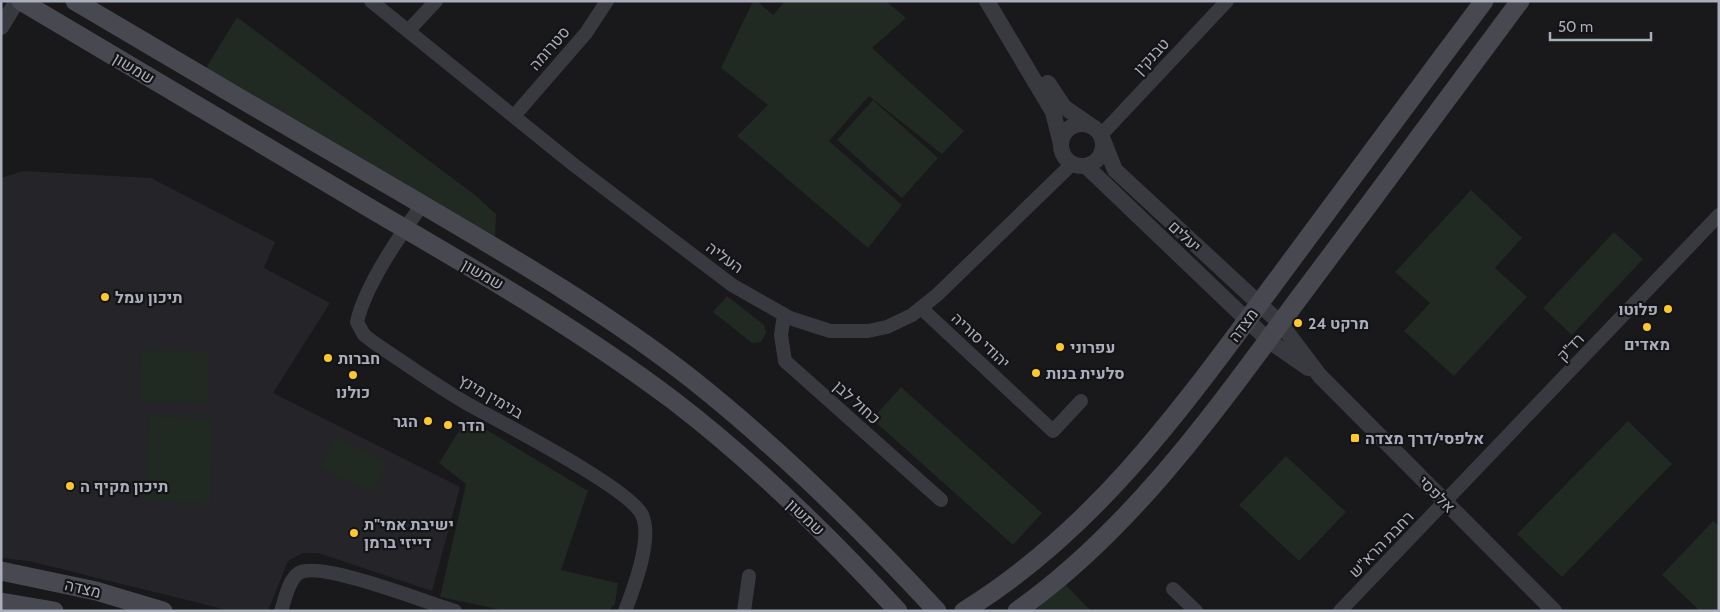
<svg xmlns="http://www.w3.org/2000/svg" width="1720" height="612" font-family="Cabin,Heebo,sans-serif">
<style>
.built{fill:#252428}
.green{fill:#202922}
.lines{fill:none;stroke-linecap:round;stroke-linejoin:round}
.minor{stroke:#393a40;stroke-width:14}
.tertiary{stroke:#393a40;stroke-width:16}
.secondary{stroke:#474850;stroke-width:19}
.poi-dot{fill:#fdc82e;stroke:#141316;stroke-width:2}
.labels{text-anchor:middle;stroke-width:4.5;stroke-linejoin:round;paint-order:stroke}
.street-label{font-size:16px;fill:#aaaebb;stroke:#141316}
.poi-label{font-size:16px;font-weight:bold;fill:#aaaebb;stroke:#141316;text-anchor:start}
</style>
<rect width="100%" height="100%" fill="#19181b"/>
<polygon class="built" points="23,171 151,178 275,242 264,268 330,303 273,393 460,487 432,591 318,553 303,553 288,561 268,611 231,611 29,561 1,558 1,178"/>
<g class="green">
<polygon points="753,1 757,1 773,15 785,1 886,1 906,18 872,48 964,131 942,154 869,96 829,141 902,205 868,248 737,136 768,105 721,68"/>
<polygon points="237,17 475,195 496,214 495,239 206,68"/>
<polygon points="873,100 938,158 902,198 837,140"/>
<polygon points="1471,190 1522,238 1495,268 1527,297 1454,376 1404,331 1430,303 1395,272"/>
<polygon points="1614,232 1643,259 1572,335 1543,308"/>
<polygon points="727,296 764,325 766,333 761,342 752,343 713,312"/>
<polygon points="141,350 207,351 207,403 140,402"/>
<polygon points="901,387 1042,513 1013,545 872,419"/>
<polygon points="149,416 213,419 210,504 146,501"/>
<polygon points="467,418 588,491 561,570 618,583 615,604 608,611 506,611 440,597 466,484 439,463"/>
<polygon points="1628,421 1672,464 1562,577 1517,534"/>
<polygon points="336,437 388,462 373,493 320,468"/>
<polygon points="1286,456 1346,512 1299,561 1239,505"/>
<polygon points="1713,521 1719,526 1719,611 1700,611 1662,575"/>
<polygon points="1066,585 1091,611 1034,611"/>
</g>
<g class="lines">
<g class="minor">
<polyline points="371,1 574,165 732,285 790,318 830,331 868,331 887,327 912,315 937,295 1072,164"/>
<polyline points="408,31 436,1"/>
<polyline points="514,116 586,33 607,1"/>
<polyline points="1101,135 1227,1"/>
<path d="M422 205C400 235 365 286 357 322L364 335 376 344C406 364 435 385 466 403 498 421 630 488 642 515 653 538 634 588 625 611"/>
<polyline points="921,308 1053,431 1081,401"/>
<polyline points="784,315 781,335 785,361 941,500"/>
<polyline points="1173,589 1196,611"/>
<path d="M281 611C285 600 288 580 299 573 319 560 428 603 455 611"/>
<polyline points="744,611 749,576"/>
<polyline points="1340,611 1719,215"/>
</g>
<g class="tertiary">
<polyline points="987,1 1053,112 1061,144"/>
<polyline points="1,27 17,1"/>
<polyline points="1048,83 1064,107 1090,125"/>
<circle cx="1082" cy="145" r="21"/>
<polyline points="1103,140 1115,170 1280,323 1320,376 1554,611"/>
<polyline points="1086,166 1268,340 1308,368"/>
</g>
<g class="secondary">
<path d="M21 1C140 72 259 142 378 213 479 272 580 330 674 401 755 463 829 536 898 611"/>
<path d="M75 1C186 67 299 133 411 198 508 255 605 311 693 380 781 450 861 529 937 611"/>
<polyline points="1,571 96,591 163,611"/>
<polyline points="1,602 54,611"/>
<path d="M964 611C1097 529 1185 404 1276 281 1345 188 1414 94 1484 1"/>
<path d="M1017 611C1131 530 1214 413 1296 302 1371 202 1446 101 1520 1"/>
</g>
</g>
<g class="poi-dot">
<circle cx="105" cy="297" r="5"/>
<circle cx="1668" cy="309" r="5"/>
<circle cx="1298" cy="323" r="5"/>
<circle cx="1647" cy="327" r="5"/>
<circle cx="1060" cy="347" r="5"/>
<circle cx="328" cy="358" r="5"/>
<circle cx="1036" cy="373" r="5"/>
<circle cx="353" cy="375" r="5"/>
<circle cx="428" cy="421" r="5"/>
<circle cx="448" cy="425" r="5"/>
<rect x="1350" y="433" width="10" height="10" rx="2.5"/>
<circle cx="70" cy="486" r="5"/>
<circle cx="354" cy="533" r="5"/>
</g>
<g class="labels">
<g class="street-label">
<text transform="translate(549 48) rotate(-49)" y="6">סטרומה</text>
<text transform="translate(1151 56) rotate(-47)" y="6">טבנקין</text>
<text transform="translate(134 68) rotate(31)" y="6">שמשון</text>
<text transform="translate(1185 236) rotate(43)" y="6">יעלים</text>
<text transform="translate(725 257) rotate(36)" y="6">העליה</text>
<text transform="translate(483 274) rotate(30)" y="6">שמשון</text>
<text transform="translate(1243 325) rotate(-53)" y="6">מצדה</text>
<text transform="translate(981 340) rotate(43)" y="6">יהודי סוריה</text>
<text transform="translate(1570 347) rotate(-47)" y="6">רד"ק</text>
<text transform="translate(491 396) rotate(30)" y="6">בנימין מינץ</text>
<text transform="translate(857 402) rotate(42)" y="6">כחול לבן</text>
<text transform="translate(1437 494) rotate(45)" y="6">אלפסי</text>
<text transform="translate(806 517) rotate(43)" y="6">שמשון</text>
<text transform="translate(1381 544) rotate(-46)" y="6">רחבת הרא"ש</text>
<text transform="translate(83 588) rotate(13)" y="6">מצדה</text>
</g>
<g class="poi-label">
<text x="115" y="303">תיכון עמל</text>
<text x="1658" y="315" text-anchor="end">פלוטו</text>
<text x="1308" y="329">מרקט 24</text>
<text x="1647" y="350" text-anchor="middle">מאדים</text>
<text x="1070" y="353">עפרוני</text>
<text x="338" y="364">חברות</text>
<text x="1046" y="379">סלעית בנות</text>
<text x="353" y="398" text-anchor="middle">כולנו</text>
<text x="418" y="427" text-anchor="end">הגר</text>
<text x="458" y="431">הדר</text>
<text x="1365" y="444">אלפסי/דרך מצדה</text>
<text x="80" y="492">תיכון מקיף ה</text>
<text x="364" y="530">ישיבת אמי"ת<tspan x="364" dy="18">דייזי ברמן</tspan></text>
</g>
</g>
<rect width="1720" height="612" fill="none" stroke="#aaaebb" stroke-width="5"/>
<path d="M1550 32v8h101v-8" fill="none" stroke="#aaaebb" stroke-width="2.5"/>
<text x="1558" y="32" font-size="15" fill="#aaaebb" stroke="#141316" stroke-width="4" paint-order="stroke">50 m</text>
</svg>
